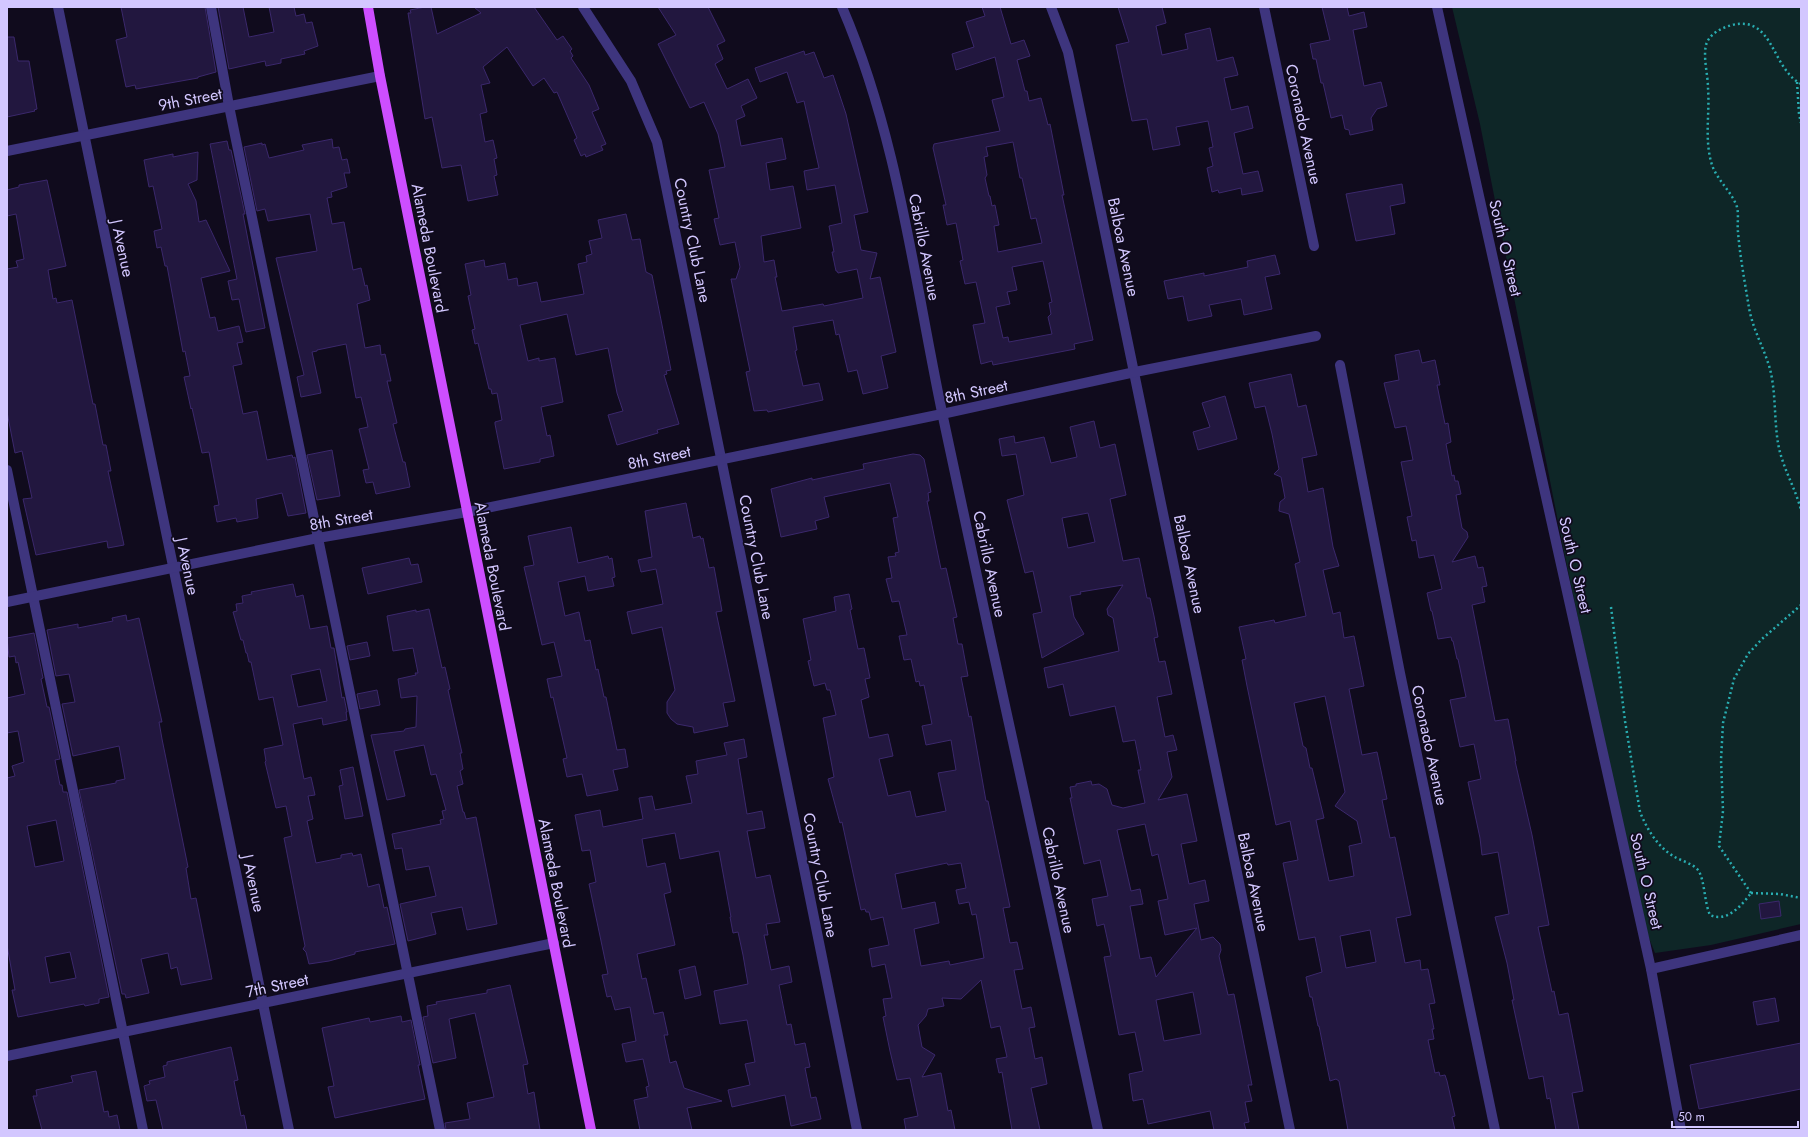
<svg xmlns="http://www.w3.org/2000/svg" width="1808" height="1137" font-family="Jost,sans-serif">
<style>
.green{fill:#0e2627}
.building{fill:#22173f;stroke:#3b286c;fill-rule:evenodd}
.lines{fill:none;stroke-linecap:round;stroke-linejoin:round}
.path{stroke:#29adb1;stroke-width:2.5;stroke-dasharray:2 3;stroke-linecap:butt}
.minor{stroke:#3e357e;stroke-width:10}
.major{stroke:#cd4eff;stroke-width:10}
.labels{text-anchor:middle;stroke-width:3.5;stroke-linejoin:round;paint-order:stroke}
.street-label{font-size:16px;fill:#d3c7ff;stroke:#100b1d}
</style>
<rect width="100%" height="100%" fill="#100b1d"/>
<polygon class="green" points="1452,7 1801,7 1801,924 1711,945 1655,953 1642,921 1563,547 1480,124"/>
<g class="building">
<polygon points="121,7 205,7 216,72 198,77 198,78 136,89 135,85 126,87 116,40 127,37"/>
<polygon points="218,7 243,7 249,37 274,32 269,7 294,7 296,16 304,14 306,23 312,22 318,46 304,51 305,54 281,59 281,63 266,66 265,61 229,69"/>
<polygon points="425,7 431,7 437,34 481,13 474,7 534,7 557,40 563,36 572,49 570,51 573,56 571,58 589,85 599,109 592,112 606,144 601,146 603,150 586,157 585,154 581,156 574,140 577,138 557,92 554,93 544,78 533,86 507,47 483,67 490,83 481,85 487,112 480,114 485,142 493,140 497,158 494,159 497,175 494,176 498,195 468,201 461,165 442,168 432,117 425,119 408,13 411,13 410,10"/>
<polygon points="658,7 708,7 725,41 717,45 723,59 715,64 727,89 748,79 757,98 741,106 745,116 736,120 741,146 782,138 786,159 766,163 770,190 793,186 801,228 761,236 764,262 774,260 777,277 775,277 782,311 823,304 824,306 863,298 857,269 838,273 837,271 836,271 832,252 834,252 829,226 842,223 835,185 807,190 804,171 819,168 804,101 797,103 787,72 760,82 755,68 804,51 805,55 814,52 824,78 833,75 846,114 868,212 854,215 861,250 877,253 870,279 880,277 896,352 881,356 888,388 863,394 857,370 848,372 839,334 836,335 833,320 793,327 797,350 795,351 803,386 819,383 823,400 768,412 767,410 754,411 746,372 750,371 731,279 736,279 740,267 735,242 720,245 714,219 719,218 709,170 725,167 718,134 704,102 690,108 658,44 676,35"/>
<path d="M982 7H1000L1011 44 1024 40 1030 56 1017 60 1025 91H1027L1029 101 1041 98 1048 125 1050 124 1064 195H1062L1093 340 1074 344 1075 349 993 365 992 361 981 364 973 325 985 323 976 282 965 284 960 261 963 260 956 223 947 225 943 205H946L933 148 934 144 1000 131 992 100 1004 97 995 57 956 70 952 54 974 47 966 22 985 16ZM1013 142 1020 178H1022L1031 219 1036 218 1042 243 998 252 994 226 999 225 995 205 992 206 990 196H989L985 178 987 175 984 157 988 156 986 147ZM1043 261 1052 302 1049 303 1051 314 1048 317 1052 334 1009 342 1008 337 1003 338 996 307 1010 304 1007 292 1017 290 1012 267Z"/>
<polygon points="1118,7 1162,7 1166,23 1156,26 1162,55 1188,49 1185,34 1210,28 1217,61 1233,57 1238,75 1224,78 1231,110 1248,106 1253,128 1234,133 1243,174 1258,171 1263,191 1242,195 1241,188 1219,193 1218,190 1212,192 1207,168 1213,166 1209,148 1213,147 1208,121 1176,127 1180,145 1153,150 1147,119 1132,121 1116,45 1129,42"/>
<polygon points="1322,7 1347,7 1349,16 1364,12 1367,27 1353,30 1364,86 1381,82 1387,106 1377,109 1371,118 1373,130 1350,135 1349,130 1345,129 1342,115 1331,118 1323,83 1321,83 1316,59 1313,59 1310,44 1330,40"/>
<polygon points="7,37 14,37 18,61 29,61 37,109 34,110 35,111 7,117"/>
<polygon points="332,139 333,148 339,147 342,160 347,159 350,173 344,173 347,187 331,192 332,197 327,198 332,224 344,222 353,270 361,268 365,286 367,285 370,300 357,304 365,348 380,345 381,355 385,354 391,381 387,381 397,423 393,424 403,462 405,462 410,487 376,494 373,482 366,483 363,470 369,469 359,429 368,427 361,397 356,398 346,344 317,350 317,351 312,352 321,393 301,397 297,377 304,375 276,258 317,251 310,214 268,221 265,209 257,211 244,147 262,143 262,145 265,144 269,158 304,150 302,145"/>
<polygon points="227,141 229,150 231,150 245,214 243,214 265,328 246,332 239,299 232,300 228,281 237,279 210,144"/>
<polygon points="198,152 197,180 188,184 196,201 199,222 206,220 230,271 201,278 210,318 215,317 218,331 239,326 243,342 237,343 242,364 233,366 243,414 257,411 267,460 292,455 293,458 295,457 306,513 288,516 282,493 256,499 258,518 237,522 236,518 217,522 214,506 219,505 209,452 202,453 192,408 191,409 184,377 190,376 185,351 183,352 167,266 165,266 161,247 157,248 154,231 162,229 153,186 149,187 144,160 173,154 173,157"/>
<polygon points="47,180 66,266 48,270 53,299 56,298 57,303 72,300 93,404 95,404 103,445 106,445 111,471 108,471 124,545 108,548 107,541 36,555 23,499 32,498 22,451 15,453 7,412 7,269 18,267 16,261 24,259 16,214 7,216 7,190 19,187 19,185"/>
<polygon points="1402,184 1405,203 1390,206 1395,234 1356,241 1346,194"/>
<polygon points="626,214 632,240 640,239 646,272 652,275 671,370 666,371 667,374 664,375 679,424 657,430 658,433 617,445 608,415 623,411 617,393 608,348 576,355 567,314 520,325 528,361 539,358 539,361 555,358 563,402 541,407 547,436 550,435 554,456 540,459 540,462 504,469 495,424 495,422 502,420 497,393 492,394 491,389 489,389 478,343 475,344 472,330 475,329 468,296 471,295 465,264 484,260 485,267 505,263 508,280 517,278 518,286 537,282 541,302 584,294 578,264 587,262 586,256 592,254 589,241 602,238 598,220"/>
<polygon points="1275,255 1280,274 1265,277 1272,309 1244,315 1241,299 1209,305 1212,316 1188,321 1183,296 1168,299 1164,281 1204,273 1204,276 1214,274 1248,267 1247,261"/>
<polygon points="1419,350 1422,363 1435,360 1440,385 1437,385 1445,424 1448,423 1451,442 1446,444 1452,476 1454,475 1455,481 1458,481 1461,494 1456,495 1462,528 1467,532 1468,537 1452,562 1475,556 1478,568 1483,567 1487,586 1482,587 1485,602 1472,605 1495,721 1508,719 1516,761 1515,761 1532,835 1549,925 1538,927 1552,992 1554,991 1559,1015 1568,1013 1583,1091 1572,1093 1579,1130 1556,1130 1550,1098 1547,1099 1543,1076 1529,1079 1512,1000 1514,1000 1507,963 1495,917 1509,914 1498,852 1482,855 1480,838 1468,782 1481,779 1474,744 1460,747 1450,700 1466,697 1458,659 1457,659 1453,641 1452,641 1451,637 1438,639 1432,611 1431,611 1427,593 1442,589 1434,555 1419,558 1416,540 1412,541 1407,517 1412,516 1401,462 1413,460 1406,426 1395,428 1384,383 1399,380 1395,355"/>
<path d="M1291 374 1298 407 1306 405 1317 455 1302 458 1308 492 1323 488 1333 547 1339 566 1323 570 1333 614 1340 612 1344 638 1354 636 1364 686 1349 689 1362 755 1377 752 1387 799 1382 800 1390 838 1395 837 1411 915 1396 918 1405 963 1420 960 1421 970 1428 969 1435 1003 1429 1004 1434 1029H1432L1434 1039 1428 1040 1435 1073 1439 1072 1440 1076 1445 1075 1447 1081 1455 1116 1452 1117 1455 1130H1348L1339 1081 1336 1079 1330 1081 1319 1026H1318L1312 997H1310L1306 977 1322 972 1315 937 1299 940 1283 863 1298 860 1290 821 1276 825 1247 686 1242 660 1246 659 1239 627 1274 620 1275 623 1306 616 1295 564 1300 562 1289 514 1279 511 1280 502 1285 498 1281 477 1274 474 1279 469 1272 434 1265 406 1255 408 1249 383ZM1325 696 1345 792 1335 806 1357 821 1362 843 1349 846 1354 876 1329 881 1316 820 1324 818 1312 768H1310L1306 748 1303 746 1294 703ZM1370 930 1376 962 1346 968 1340 936Z"/>
<polygon points="1225,396 1237,439 1198,450 1193,432 1210,427 1202,403"/>
<path d="M1094 421 1100 448 1115 444 1126 495 1110 499 1123 561 1139 558 1147 598H1150L1154 616 1158 637 1154 638 1159 662 1165 661 1172 694 1157 697 1165 737 1173 735 1177 750 1167 752 1172 777 1158 800 1187 794 1197 841 1181 844 1189 884 1205 880 1209 901 1194 904 1201 940 1213 937 1220 944 1221 950 1219 956 1228 995 1234 994 1252 1085H1248L1252 1101 1245 1102 1249 1122 1244 1123 1246 1130H1214L1210 1111 1148 1124 1143 1099 1133 1101 1129 1074 1143 1071 1135 1032 1119 1035 1104 957 1111 956 1104 924 1097 926 1092 899 1108 896 1100 860 1084 864 1070 798H1072L1070 787 1076 786V784L1091 781 1092 785 1099 784 1107 789 1112 805 1123 808 1145 803 1138 770H1141L1135 740 1123 742 1115 706 1070 716 1063 684 1048 688 1044 668 1119 651 1113 618 1108 615 1107 609 1123 585 1080 592 1081 594 1070 596 1074 617 1084 634 1042 658 1033 614 1042 612 1033 571 1025 573 1007 500 1024 495 1016 454 1002 456 999 439 1014 436 1015 443 1044 437 1051 463 1077 457 1070 427ZM1088 513 1095 542 1068 548 1062 518ZM1145 824 1152 856 1158 854 1168 899 1158 901 1165 935 1197 928 1156 977 1151 957 1140 959 1130 906 1143 904 1140 889 1131 891 1117 830ZM1193 992 1201 1034 1164 1041 1156 1000Z"/>
<polygon points="332,450 340,496 317,500 307,455"/>
<path d="M913 454 920 455 924 459 931 492 928 493 929 501H927L941 569 946 568 957 617 953 618 958 644H962L968 676 961 677 969 717 971 716 986 801H988L1010 907 1003 908 1010 943 1017 942 1023 969 1014 970 1022 1009 1031 1007 1035 1027 1029 1028 1035 1059 1042 1057 1047 1084 1031 1088 1040 1130H1012L1002 1072 999 1073 996 1059 1007 1057 1000 1026 991 1028 981 980 961 999 942 998 944 1006 928 1009 926 1016 918 1025 922 1047 935 1055 922 1077 941 1073 948 1111 951 1110 955 1130H906L904 1119 918 1116 910 1078 897 1080 890 1051 883 1017 886 1016 883 999 892 998 885 964 872 967 869 949 889 945 883 917 871 920 869 912H866L865 909 861 910 842 822 840 823 828 779 834 777 823 718 836 715 830 690H827L825 683 814 686 808 661 811 660 803 619 836 611 834 597 849 594 852 609 850 610 858 649 864 648 870 678 865 679 869 697 861 700 869 738 888 734 893 756 879 759 888 796 910 791 916 817 946 811 938 773 956 770 951 740 926 745 922 726 932 724 924 685 920 686 919 681 916 682 911 659 904 660 899 636 907 635 899 601 892 602 886 579 892 578 888 557 896 556 895 553 899 552 893 518 898 517 890 483 824 497 829 517 815 521 817 529 781 537 771 489 812 478V480L864 469 863 464ZM947 863 948 865 961 863 966 888 956 890 959 904 969 902 972 915 976 914 984 958 950 965 949 961 921 966 914 929 939 923 935 902 902 909 895 874Z"/>
<polygon points="686,503 693,538 700,536 701,539 703,538 709,568 714,567 722,611 716,612 735,701 723,703 728,726 694,733 693,727 677,724 671,719 667,713 667,702 675,690 662,627 632,634 627,612 663,604 656,569 641,572 638,560 652,557 645,511"/>
<polygon points="571,527 578,563 608,556 609,559 612,558 615,577 612,578 614,586 588,591 585,576 558,582 565,616 579,612 585,641 590,640 596,670 598,669 604,697 606,697 617,750 625,749 628,767 613,770 618,790 587,796 582,774 567,777 563,759 567,758 553,697 551,698 547,679 562,676 554,642 542,645 524,567 534,565 528,536"/>
<polygon points="409,558 411,565 418,564 422,582 368,594 362,568"/>
<path d="M293 584 296 597 303 595 310 629 327 626 331 648H334L342 698 344 697 347 712H346L347 720 323 725 322 718 293 724 304 779 311 777 315 795 308 796 313 819 307 821 316 863 341 858V855L352 853 353 856 361 854 368 887 379 884 384 908 387 907 395 944 355 952V954L329 961 309 964 306 952 303 949 305 946 284 838 292 836 286 806 276 808 265 762 266 761 264 749 283 745 273 697 259 700 251 662H249L247 653H246L243 640H241L233 612 237 611 236 604 243 603 242 596 252 594 251 592ZM320 669 327 701 298 707 291 675Z"/>
<polygon points="429,609 442,668 445,667 450,689 448,690 462,753 460,753 463,769 460,771 463,784 457,786 463,812 464,812 466,819 476,817 497,924 467,930 462,907 431,913 436,934 408,941 400,904 436,896 429,866 406,870 402,848 395,849 392,834 441,824 440,820 444,819 442,811 446,810 436,774 431,775 424,745 394,751 405,796 387,800 371,735 404,731 405,729 416,727 417,696 401,698 398,679 416,675 415,673 418,673 413,648 393,651 387,616 416,610 416,612"/>
<polygon points="126,615 127,621 139,618 162,722 159,722 162,739 188,867 186,868 191,899 196,898 212,979 181,985 177,967 171,969 168,953 141,959 149,993 126,998 125,994 122,994 79,790 116,783 116,781 125,779 119,746 73,756 62,704 75,702 69,674 56,676 47,630 78,624 78,628 113,621 112,618"/>
<path d="M34 633 43 678 41 679 47 707H49L60 759 55 760 60 785H62L63 792H67L109 997 99 999V1003L85 1006 84 1004 18 1017 12 990H15L7 945V778L15 776 12 766 24 762 18 731 7 733V698L25 694 18 662 16 663 15 656 9 657 7 638ZM56 820 64 861 35 867 27 826ZM70 952 76 978 50 983 45 957Z"/>
<polygon points="367,642 370,656 350,660 347,646"/>
<polygon points="377,690 380,705 360,709 357,694"/>
<polygon points="744,739 747,757 738,759 747,814 762,811 765,828 747,831 756,878 770,875 780,922 766,924 768,935 764,935 771,970 789,966 792,982 779,985 787,1025 791,1024 795,1045 805,1043 810,1067 805,1068 811,1098 816,1097 821,1119 791,1126 785,1095 732,1107 728,1090 750,1085 745,1064 755,1062 747,1020 720,1024 714,991 748,984 743,955 738,932 733,933 730,917 731,917 719,851 680,859 675,833 642,839 647,867 665,863 671,892 664,894 675,945 637,954 642,979 646,978 654,1014 663,1012 668,1035 664,1035 670,1063 676,1061 684,1088 722,1101 687,1108 692,1130 640,1130 634,1100 648,1097 646,1087 649,1086 643,1059 626,1062 622,1044 636,1041 630,1007 615,1010 611,996 607,997 602,975 608,974 589,884 596,882 590,850 582,851 575,815 600,810 603,827 643,819 639,798 652,796 655,810 692,803 686,776 698,774 696,761 727,755 724,743"/>
<polygon points="353,767 363,816 345,819 339,786 343,785 340,770"/>
<polygon points="1779,901 1781,916 1761,919 1759,904"/>
<polygon points="695,966 701,995 685,999 679,970"/>
<polygon points="510,985 528,1064 523,1065 528,1094 534,1092 540,1130 446,1130 445,1123 470,1119 467,1103 494,1097 475,1013 449,1019 456,1058 433,1063 423,1017 428,1016 427,1006 437,1004 436,1002 487,993 487,990"/>
<polygon points="1775,998 1779,1021 1757,1025 1753,1002"/>
<polygon points="401,1016 402,1022 411,1020 420,1065 418,1065 425,1099 335,1118 328,1087 334,1086 322,1028 369,1018 370,1022"/>
<polygon points="1801,1043 1801,1089 1699,1109 1690,1065"/>
<polygon points="231,1047 238,1080 234,1081 241,1116 244,1115 247,1130 163,1130 156,1100 147,1101 144,1086 150,1084 149,1081 165,1077 163,1066 167,1065 167,1062"/>
<polygon points="96,1071 104,1112 108,1111 109,1117 117,1115 120,1130 42,1130 33,1096 37,1096 36,1090 73,1082 71,1076"/>
</g>
<g class="lines">
<g class="path">
<polyline points="1797,82 1799,114 1801,123"/>
<path d="M1801 84C1771 68 1774 15 1732 25 1721 28 1709 34 1706 45 1703 58 1708 75 1708 88 1710 113 1704 140 1712 165 1717 180 1732 192 1737 207 1739 215 1737 224 1738 232 1740 257 1745 283 1749 308 1753 330 1764 348 1770 369 1776 393 1774 419 1778 443 1782 467 1795 487 1801 510"/>
<path d="M1611 607 1625 721 1640 812C1647 829 1657 846 1673 856 1681 861 1692 863 1698 870 1705 880 1704 902 1710 915 1727 923 1742 905 1751 893"/>
<polyline points="1751,893 1719,846 1723,811 1721,760 1723,723 1734,679 1748,654 1762,639 1801,605"/>
<polyline points="1751,893 1780,894 1801,898"/>
</g>
<g class="minor">
<polyline points="58,7 289,1130"/>
<polyline points="211,7 229,106 440,1130"/>
<polyline points="583,7 631,81 657,142 857,1130"/>
<path d="M842 7C898 137 914 279 943 417 993 655 1046 892 1098 1130"/>
<polyline points="1051,7 1068,52 1290,1130"/>
<polyline points="1264,7 1314,246"/>
<polyline points="1437,7 1651,969 1681,1130"/>
<polyline points="7,151 380,76"/>
<polyline points="1340,365 1400,673 1495,1130"/>
<polyline points="7,470 143,1130"/>
<polyline points="7,602 318,538 467,512 942,414 1135,372 1316,336"/>
<polyline points="1651,969 1801,935"/>
<polyline points="7,1056 554,943"/>
</g>
<polyline class="major" points="368,7 380,76 591,1130"/>
</g>
<g class="labels">
<g class="street-label">
<text transform="translate(190 99) rotate(-11)" y="6">9th Street</text>
<text transform="translate(1304 124) rotate(78)" y="6">Coronado Avenue</text>
<text transform="translate(693 240) rotate(78)" y="6">Country Club Lane</text>
<text transform="translate(925 247) rotate(79)" y="6">Cabrillo Avenue</text>
<text transform="translate(1124 247) rotate(78)" y="6">Balboa Avenue</text>
<text transform="translate(123 248) rotate(78)" y="6">J Avenue</text>
<text transform="translate(430 248) rotate(79)" y="6">Alameda Boulevard</text>
<text transform="translate(1506 248) rotate(77)" y="6">South O Street</text>
<text transform="translate(976 391) rotate(-12)" y="6">8th Street</text>
<text transform="translate(659 457) rotate(-12)" y="6">8th Street</text>
<text transform="translate(341 519) rotate(-10)" y="6">8th Street</text>
<text transform="translate(757 557) rotate(79)" y="6">Country Club Lane</text>
<text transform="translate(990 564) rotate(78)" y="6">Cabrillo Avenue</text>
<text transform="translate(1190 564) rotate(78)" y="6">Balboa Avenue</text>
<text transform="translate(1576 565) rotate(77)" y="6">South O Street</text>
<text transform="translate(188 566) rotate(78)" y="6">J Avenue</text>
<text transform="translate(493 566) rotate(79)" y="6">Alameda Boulevard</text>
<text transform="translate(1430 745) rotate(78)" y="6">Coronado Avenue</text>
<text transform="translate(821 875) rotate(79)" y="6">Country Club Lane</text>
<text transform="translate(1059 880) rotate(78)" y="6">Cabrillo Avenue</text>
<text transform="translate(1647 881) rotate(77)" y="6">South O Street</text>
<text transform="translate(1254 882) rotate(78)" y="6">Balboa Avenue</text>
<text transform="translate(254 883) rotate(78)" y="6">J Avenue</text>
<text transform="translate(557 883) rotate(79)" y="6">Alameda Boulevard</text>
<text transform="translate(277 985) rotate(-12)" y="6">7th Street</text>
</g>
</g>
<rect width="1808" height="1137" fill="none" stroke="#d3c7ff" stroke-width="16"/>
<path d="M1672 1121v6h126v-6" fill="none" stroke="#d3c7ff" stroke-width="2"/>
<text x="1678" y="1121" font-size="12" fill="#d3c7ff" stroke="#100b1d" stroke-width="3" paint-order="stroke">50 m</text>
</svg>
